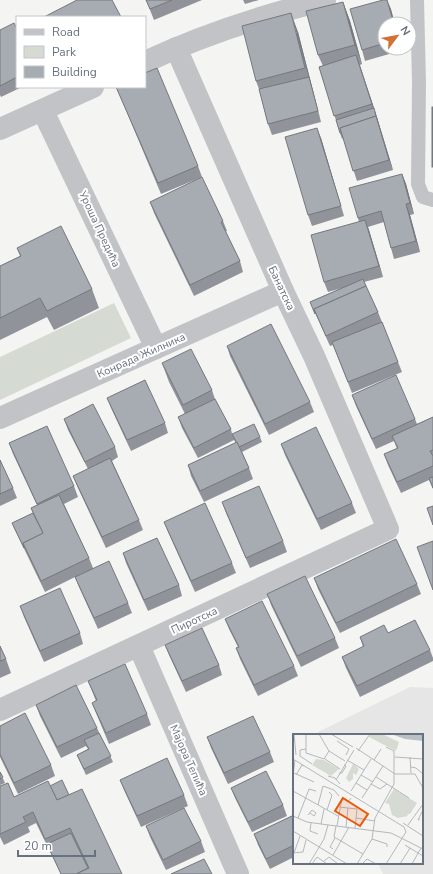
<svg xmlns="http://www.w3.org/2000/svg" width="433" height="874" font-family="'Nunito Sans',sans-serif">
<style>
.built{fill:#e5e6e5}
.green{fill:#d5dbd3}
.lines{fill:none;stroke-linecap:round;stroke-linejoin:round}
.service{stroke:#c1c3c7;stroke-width:14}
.minor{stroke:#c1c3c7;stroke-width:22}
.wall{fill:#90949a}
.shaded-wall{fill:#75787d}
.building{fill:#a7acb3;stroke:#75787d}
.labels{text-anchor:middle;stroke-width:4;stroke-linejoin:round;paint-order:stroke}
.street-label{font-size:11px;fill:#677180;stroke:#fff}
.inset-road{fill:none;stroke:#b4b8bd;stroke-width:1}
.view{fill:#e8590c;fill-opacity:0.15;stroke:#e8590c;stroke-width:2}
.inset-edge{fill:none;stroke:#677180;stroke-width:2}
</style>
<rect width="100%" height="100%" fill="#f4f5f2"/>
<polygon class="built" points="410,687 433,688 433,874 383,874 378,863 422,863 422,735 319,735 318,732"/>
<polygon class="green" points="114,303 131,338 0,400 0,357"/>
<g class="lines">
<polyline class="service" points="417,0 419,82 418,184 423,197 433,200"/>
<g class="minor">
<path d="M145 62C202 35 264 15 325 0"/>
<polyline points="43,111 156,348"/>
<polyline points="0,129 93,87"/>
<polyline points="0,418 283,291"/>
<polyline points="139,646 238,874"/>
<polyline points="0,710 388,529 314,356 283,291 176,48"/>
</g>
</g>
<g class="wall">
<polygon points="146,0 202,0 154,20"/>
<polygon points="243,0 259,0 245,4"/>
<polygon points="387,0 395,24 385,24 385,48 402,48 403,50 365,61 362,50"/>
<polygon points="343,2 350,21 362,64 360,65 376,114 393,170 357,181 343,138 342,139 340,133 319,67 323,66 318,55"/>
<polygon points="17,29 17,87 22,87 1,97 0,95 0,30"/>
<polygon points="298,32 321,122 272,135 268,124 259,89 256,81"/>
<polygon points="116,87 198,166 202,177 161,194 120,96"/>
<polygon points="321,138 344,216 312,226 308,215"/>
<polygon points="402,174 406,184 414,214 410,215 420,252 394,259 391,248 384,222 368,227 383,277 364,282 378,312 402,372 352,393 333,345 330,346 310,302 342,288 328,292 324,282 359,222 358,218"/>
<polygon points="150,202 223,221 227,231 225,232 240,261 243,272 194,296 154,213"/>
<polygon points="17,248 92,289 99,308 54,330 47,317 0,340 0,266 20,256"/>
<polygon points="227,346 310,402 314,412 269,435 230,356"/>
<polygon points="162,363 212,390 215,399 231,429 232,434 260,437 262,442 242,452 249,468 253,479 204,502 191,476 188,465 236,443 234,440 198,458 182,428 178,417 185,414 169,382"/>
<polygon points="352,395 415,419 417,424 433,417 433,489 429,480 401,493 388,465 384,454 397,449 394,441 376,449 356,406"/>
<polygon points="107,398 165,423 168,433 131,451 111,408"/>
<polygon points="64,419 115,447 118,457 112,461 139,520 143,530 106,548 77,486 73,476 88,469 68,430"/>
<polygon points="9,443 74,486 78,497 64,504 89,558 93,568 128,603 132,613 98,629 79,587 75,577 45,592 14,528 12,523 33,513 31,508 37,505 13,454"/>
<polygon points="281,444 352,503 356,513 321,530 285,455"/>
<polygon points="0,460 13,488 17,498 0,506"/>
<polygon points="222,502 283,541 287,552 250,568 226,513"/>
<polygon points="164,522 232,563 236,573 195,592 168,532"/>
<polygon points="123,553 179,585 182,596 148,611 126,563"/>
<polygon points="314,578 417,584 421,594 340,633 318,589"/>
<polygon points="267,594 335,638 339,648 301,667 271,605"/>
<polygon points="20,606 80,633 83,644 44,662 24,617"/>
<polygon points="225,619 294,666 298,676 258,696 240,659 236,648 238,647 229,629"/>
<polygon points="388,633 430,650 433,658 433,661 360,697 346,668 342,657 363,647 360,637"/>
<polygon points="165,645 219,665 222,675 186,692 169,655"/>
<polygon points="0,646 6,659 11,673 0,678"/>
<polygon points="88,681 147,714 151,725 109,744 96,713 92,703 96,701"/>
<polygon points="36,705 97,728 113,762 86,775 77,755 88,749 86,746 61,758 40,716"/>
<polygon points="0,726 51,765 55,776 18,794 0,757"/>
<polygon points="207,737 270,752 274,762 228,784 211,748"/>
<polygon points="0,772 5,783 0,785"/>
<polygon points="120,780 184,795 188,806 141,827 124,790"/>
<polygon points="0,786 14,797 50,786 69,795 122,874 61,874 36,823 28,827 30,832 4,845 0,837"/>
<polygon points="231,788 283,805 287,816 252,832 235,798"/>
<polygon points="294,815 294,857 270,869 258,845 254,834"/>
<polygon points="146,826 201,841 205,852 166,870 150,837"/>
</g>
<g class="shaded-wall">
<polygon points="387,0 391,9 395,24 394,24"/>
<polygon points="343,2 350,21 362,64 355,45"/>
<polygon points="291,13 298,32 321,122 318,111"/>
<polygon points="356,55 376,114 393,170 389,160 377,121"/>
<polygon points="317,128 321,138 344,216 341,206"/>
<polygon points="402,174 406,184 414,214 410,203"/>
<polygon points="406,204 410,215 420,252 416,241"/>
<polygon points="365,220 369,230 383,277 379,266"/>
</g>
<g class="building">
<polygon points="77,0 112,0 121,17 44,17"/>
<polygon points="146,0 172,0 150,9"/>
<polygon points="383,0 387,0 394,24 385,24 385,43 362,50 350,9"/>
<polygon points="343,2 355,45 318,55 306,11"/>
<polygon points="291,13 305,68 256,81 242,26"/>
<polygon points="14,23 17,29 17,77 0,86 0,30"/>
<polygon points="356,55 372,104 334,116 319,67"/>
<polygon points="157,68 198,166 158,183 116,87 145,87 145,73"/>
<polygon points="309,77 318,111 268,124 259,89"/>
<rect x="432" y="107" width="1" height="60"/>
<polygon points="374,108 377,121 376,116 340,128 342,133 340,133 336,120"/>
<polygon points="376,116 389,160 353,171 340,128"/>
<polygon points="317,128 341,206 308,215 285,137"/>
<polygon points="402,174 410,203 406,204 416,241 391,248 381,211 358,218 349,188"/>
<polygon points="202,177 223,221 221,222 240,261 190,285 150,202"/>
<polygon points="365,220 379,266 324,282 311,235"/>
<polygon points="61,226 92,289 47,311 40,298 0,318 0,266 21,256 17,248"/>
<polygon points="363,279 366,286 314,309 315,314 310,302"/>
<polygon points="366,286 378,312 326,336 314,309"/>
<polygon points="382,322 398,362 348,382 332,342"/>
<polygon points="271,324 310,402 265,424 227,346"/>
<polygon points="191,349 212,390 183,405 162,363"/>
<polygon points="396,375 415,419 372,439 352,395"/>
<polygon points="145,380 165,423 127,440 107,398"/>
<polygon points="215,399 231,429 194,448 178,417"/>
<polygon points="93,404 115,447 85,462 64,419"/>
<polygon points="433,417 433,450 430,451 433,456 433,466 397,482 384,454 398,448 392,436"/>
<polygon points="254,424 260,437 239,447 232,434"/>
<polygon points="47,426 74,486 37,504 9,443"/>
<polygon points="316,427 352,503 317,519 281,444"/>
<polygon points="237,442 249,468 200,491 188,465"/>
<polygon points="110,458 139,520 102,537 73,476"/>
<polygon points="0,460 13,488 0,494"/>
<polygon points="433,477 433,488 429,478"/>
<polygon points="259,486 283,541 246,558 222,502"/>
<polygon points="59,495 89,558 41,581 23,543 43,533 31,508"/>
<polygon points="205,503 232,563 191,581 164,522"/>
<polygon points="433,506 433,525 427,508"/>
<polygon points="33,513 43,533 23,543 24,548 12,523"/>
<polygon points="157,538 179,585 144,600 123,553"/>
<polygon points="396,539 417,584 336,623 314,578"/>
<polygon points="433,541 433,590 417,547"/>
<polygon points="109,561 128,603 94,618 75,577"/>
<polygon points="305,576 335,638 297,656 267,594"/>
<polygon points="60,588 80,633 40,651 20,606"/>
<polygon points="262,601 294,666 254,685 236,648 239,647 225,619"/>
<polygon points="415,620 430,650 357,686 342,657 364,646 360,637 384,625 388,633"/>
<polygon points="202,628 219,665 182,681 165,645"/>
<polygon points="0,646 6,659 0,661"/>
<polygon points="125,664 147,714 106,733 92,703 97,700 88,681"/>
<polygon points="76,685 97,728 57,747 36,705"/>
<polygon points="25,713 51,765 14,783 0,754 0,726"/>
<polygon points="253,716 270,752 224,773 207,737"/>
<polygon points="99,733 111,756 84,769 77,755 89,749 84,740"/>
<polygon points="167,758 184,795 137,816 120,780"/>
<polygon points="266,771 283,805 248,822 231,788"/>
<polygon points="0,772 3,777 0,779"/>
<polygon points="62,780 69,795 57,800 50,786"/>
<polygon points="48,781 57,800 82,789 122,874 76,874 89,868 70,828 45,839 33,812 23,817 26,822 0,834 0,786 8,783 14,797"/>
<polygon points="184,808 201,841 163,860 146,826"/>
<polygon points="294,815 294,845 266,859 254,834"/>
<polygon points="71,833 88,868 76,874 61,874 47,844"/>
<polygon points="204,859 212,874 171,874"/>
</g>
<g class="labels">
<g class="street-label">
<text transform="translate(100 229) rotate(65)" y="4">Уроша Предића</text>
<text transform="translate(282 288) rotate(65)" y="4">Банатска</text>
<text transform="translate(141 355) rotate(-24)" y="4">Конрада Жилника</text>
<text transform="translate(194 620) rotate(-25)" y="4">Пиротска</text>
<text transform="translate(189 760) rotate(66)" y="4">Мајора Тепића</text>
</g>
</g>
<g transform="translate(293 734)">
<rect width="130" height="130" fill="#f4f5f2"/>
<path d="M78 0H89L106 8 103 17 76 3ZM23 25 31 26 46 35 38 42 19 31ZM60 30 66 35 63 41 60 39V45L56 48 53 44ZM101 55 124 69 117 80H114L115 82 105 84 99 81 96 70 92 69Z" fill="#d5dbd3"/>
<path d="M98 0 130 1V7L112 5Z" fill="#b9c1c6"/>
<path class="inset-road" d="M1 0 3 21M13 0V19L31 25 36 17 26 0M38 0 60 13M44 7 56 15 53 21M63 14 102 40H122L130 54M13 15 7 16V22L19 30M36 17 52 27M65 17 77 0M102 23 130 25M117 23 118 39M0 25 111 93 113 98 93 130M32 25 47 35M54 26 71 36M81 26 88 15M118 33 123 34 130 40M1 39 21 48M46 39H49L53 32 51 31M3 41 9 31 11 32M68 41 80 48M0 42 2 26M35 42 42 44 47 50M83 43 116 64M43 46 61 16M63 49 74 56M78 50 87 55 94 50M0 57 45 82M58 57 78 25M69 64 90 32M25 71 30 52 41 56 46 62M46 73 64 75 62 94M34 76 39 61 36 58M15 81 19 76 23 79 21 82 17 79M0 82 14 88 28 90 31 75M5 84 16 55 23 57M63 84 82 87M127 85 125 86 130 76M18 89 17 97 25 100M110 89 130 102M28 90 98 99 130 115M115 91 130 70M43 92 41 103 48 107M44 92 49 64 55 68 58 64M53 93 55 74M0 97 54 130M79 105 94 110V113M48 107 70 120M112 111 130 122M40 115 37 113 42 104M0 119 10 118 13 106M1 119 7 102M40 121 56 93M31 127 36 123 45 130M16 130 31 105 35 91M19 130 24 123 34 130M64 130 79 105 82 84 101 50V17L93 13M69 130 74 125 83 130M107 130 117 114M119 130 128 114"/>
<path class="view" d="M50 64 75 80 67 92 42 77Z"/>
<rect width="130" height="130" class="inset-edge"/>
</g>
<rect x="16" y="16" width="130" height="72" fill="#ffffff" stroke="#c2c6cc"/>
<rect x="24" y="29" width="20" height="6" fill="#c1c3c7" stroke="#c2c6cc"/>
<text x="52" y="36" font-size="12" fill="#677180">Road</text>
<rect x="24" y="46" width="20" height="12" fill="#d5dbd3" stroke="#c2c6cc"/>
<text x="52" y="56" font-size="12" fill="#677180">Park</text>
<rect x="24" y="66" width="20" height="12" fill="#a7acb3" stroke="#c2c6cc"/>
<text x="52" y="76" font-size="12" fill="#677180">Building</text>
<g transform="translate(397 36) rotate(58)"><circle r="19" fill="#ffffff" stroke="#c2c6cc"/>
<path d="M0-3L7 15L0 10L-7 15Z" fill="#d37033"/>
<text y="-6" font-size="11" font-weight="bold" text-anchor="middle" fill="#677180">N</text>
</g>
<path d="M18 850v6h77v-6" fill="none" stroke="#677180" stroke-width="2"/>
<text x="24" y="850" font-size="12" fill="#677180" stroke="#ffffff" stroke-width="3" paint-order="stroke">20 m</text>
</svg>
